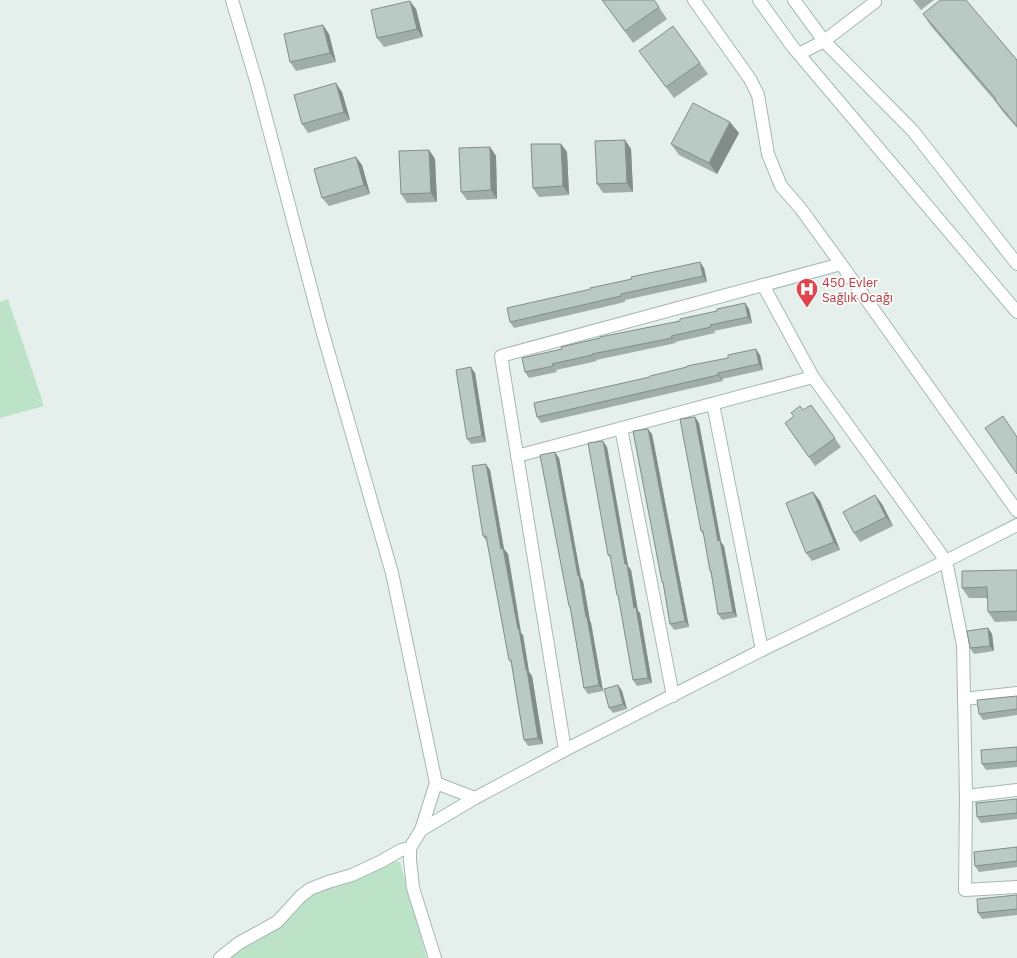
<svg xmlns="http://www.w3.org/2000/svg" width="1017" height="958" font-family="'IBM Plex Sans',sans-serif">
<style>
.green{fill:#bce2c7}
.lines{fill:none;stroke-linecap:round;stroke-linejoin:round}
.street-casing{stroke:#a6b8b3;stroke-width:14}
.secondary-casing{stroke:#a2bcb3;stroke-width:14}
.street{stroke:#fff;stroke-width:12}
.secondary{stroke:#fff;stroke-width:12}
.wall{fill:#9faea9}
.shaded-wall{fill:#828d89}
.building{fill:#b9cac4;stroke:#828d89}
.labels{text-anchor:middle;stroke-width:4;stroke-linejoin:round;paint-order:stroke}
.health-label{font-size:13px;fill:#be3a42;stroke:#f6fbf9;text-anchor:start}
</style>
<rect width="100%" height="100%" fill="#e5efeb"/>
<g class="green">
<polygon points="8,299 44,406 0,418 0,302"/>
<path d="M392 861 400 862 427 958H229C245 945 262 938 278 927 290 919 297 904 308 897 332 882 366 872 392 861Z"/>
</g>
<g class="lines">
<g class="street-casing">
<g id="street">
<polyline points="232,0 257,84 322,330 392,573 436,783 421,830"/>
<polyline points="694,0 750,79 758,95 768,154 781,186 801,209 841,264 1017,511"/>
<polyline points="799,54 824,41 875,2"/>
<polyline points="841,264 501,356 565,750 762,650 946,561 1017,525"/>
<polyline points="763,285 813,377 946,561 963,645 966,796 965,890 1017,887"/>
<polyline points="713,404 762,650"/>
<polyline points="621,428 673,696"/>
<polyline points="517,456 813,377"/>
<polyline points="964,699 1017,693"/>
<polyline points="436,783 475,798"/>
<polyline points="966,796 1017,790"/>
<polyline points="220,958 239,943 277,922 301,896 310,889 328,882 352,875 382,861 401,850 410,848"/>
<polyline points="435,958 413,888 410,860 410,848 421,830 475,798 565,750"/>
</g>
</g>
<g class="secondary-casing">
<g id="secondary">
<polyline points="759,0 792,46 1017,312"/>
<polyline points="794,0 824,41 913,131 1017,264"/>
</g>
</g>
<use href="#street" class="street"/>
<use href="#secondary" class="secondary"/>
</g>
<g class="wall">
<polygon points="602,0 654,0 667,19 633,43"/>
<polygon points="913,0 934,0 921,10"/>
<polygon points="416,9 423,37 384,47 377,38"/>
<polygon points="923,14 1017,60 1017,128 1003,112 995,101 931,26"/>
<polygon points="329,34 336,62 296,71 290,62"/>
<polygon points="639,51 700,63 708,74 674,98"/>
<polygon points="342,92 350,120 308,133 302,124"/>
<polygon points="739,133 717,174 679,155 671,144"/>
<polygon points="625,140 631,149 633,192 603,193 597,184"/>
<polygon points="561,144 567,152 569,195 539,197 533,188"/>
<polygon points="490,147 496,156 497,199 467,200 461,192"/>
<polygon points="429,150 435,159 437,202 407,203 401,194"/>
<polygon points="362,165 370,194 329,206 322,198"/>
<polygon points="704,268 707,282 625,300 625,302 514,328 510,322"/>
<polygon points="745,303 749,309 752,323 714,331 715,333 675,342 676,343 596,360 597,361 556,370 557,372 529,378 525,372 562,349 680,321 717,311"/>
<polygon points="760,355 763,370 722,379 723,381 541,423 537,417"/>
<polygon points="475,373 486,442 471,444 467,439"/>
<polygon points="811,405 841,447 815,466 785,423"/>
<polygon points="695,417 699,423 721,542 724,546 737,617 722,620 718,614 711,574 710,571 704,535 701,531"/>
<polygon points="652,434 689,627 674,630 670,624 663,584 662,582"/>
<polygon points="607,447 628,566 631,570 638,611 640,613 652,683 637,686 633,680 619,597 617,595 611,559 608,555"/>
<polygon points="559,458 581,578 583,581 590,621 591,623 603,691 588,694 584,688 570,608 569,606"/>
<polygon points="490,470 504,549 508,554 521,633 523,635 529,672 532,676 543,744 528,746 524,740 511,663 509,660 487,542 483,536"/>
<polygon points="813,492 820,501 840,550 812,561 806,553"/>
<polygon points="882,504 893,526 860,542 854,533"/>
<polygon points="1017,570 1017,621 995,622 988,612 987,598 969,598 962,588"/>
<polygon points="988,628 992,634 994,651 974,654 970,648"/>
<polygon points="618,685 622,691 627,709 613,713 609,708"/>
<polygon points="1017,696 1017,715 983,720 979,714"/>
<polygon points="1017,747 1017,767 986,770 982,764"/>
<polygon points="1017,799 1017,819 981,823 977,817"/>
<polygon points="1017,847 1017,867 979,872 975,866"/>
<polygon points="1017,895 1017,915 982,919 978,913"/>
</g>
<g class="shaded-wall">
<polygon points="410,1 416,9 423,37 417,29"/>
<polygon points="323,25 329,34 336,62 330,53"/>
<polygon points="336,83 342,92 350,120 344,112"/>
<polygon points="730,122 739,133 717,174 709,163"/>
<polygon points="625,140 631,149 633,192 627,183"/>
<polygon points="561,144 567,152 569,195 563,186"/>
<polygon points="490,147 496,156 497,199 491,190"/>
<polygon points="429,150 435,159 437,202 431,193"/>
<polygon points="356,157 362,165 370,194 364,185"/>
<polygon points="700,262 704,268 707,282 703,276"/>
<polygon points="745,303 749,309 752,323 748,317"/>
<polygon points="756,349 760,355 763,370 759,364"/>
<polygon points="471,367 475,373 486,442 482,436"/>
<polygon points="718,373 722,379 723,381 718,375"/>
<polygon points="695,417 699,423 721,542 724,546 737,617 733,612 718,541"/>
<polygon points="648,429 652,434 689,627 685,621"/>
<polygon points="603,441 607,447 628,566 631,570 638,611 640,613 652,683 648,678 634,608 625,564"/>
<polygon points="555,452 559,458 581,578 583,581 590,621 591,623 603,691 599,685 578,576"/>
<polygon points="486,464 490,470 504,549 508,554 521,633 523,635 529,672 532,676 543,744 538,738 518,629 501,549"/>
<polygon points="813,492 820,501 840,550 834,542"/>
<polygon points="875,495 882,504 893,526 886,517"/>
<polygon points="988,628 992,634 994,651 990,646"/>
<polygon points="618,685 622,691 627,709 623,704"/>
</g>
<g class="building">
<polygon points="602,0 654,0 659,7 625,31"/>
<polygon points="940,0 966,0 1017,60 1017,126 995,100 996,99 923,14"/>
<polygon points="410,1 417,29 377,38 371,10"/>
<polygon points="323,25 330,53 290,62 284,34"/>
<polygon points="673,26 700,63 666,87 639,51"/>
<polygon points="336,83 344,112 302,124 294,95"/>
<polygon points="693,103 730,122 709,163 671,144"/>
<polygon points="625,140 627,183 597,184 595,141"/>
<polygon points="531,144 561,144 563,186 533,188"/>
<polygon points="490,147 491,190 461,192 459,148"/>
<polygon points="429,150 431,193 401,194 399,151"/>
<polygon points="356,157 364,185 322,198 314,169"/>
<polygon points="700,262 703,276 621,294 621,296 510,322 507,308 591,289 590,288 632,279 631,277"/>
<polygon points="745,303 748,317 710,325 711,327 671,336 672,338 592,354 592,355 552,364 553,366 525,372 522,358 562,349 561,347 600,338 600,337 680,321 680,319 717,311 717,309"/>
<polygon points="756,349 759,364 718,373 718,375 537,417 534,403 650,377 650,376 687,367 687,366 728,358 728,355"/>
<polygon points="471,367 482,436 467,439 456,370"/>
<polygon points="811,405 835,438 809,457 785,423 794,416 791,413 800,406 803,410"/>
<polygon points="1003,416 1017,437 1017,474 985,428"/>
<polygon points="695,417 718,541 720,540 733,612 718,614 711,571 710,571 703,531 701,531 680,419"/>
<polygon points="648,429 685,621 670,624 663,582 662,582 633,431"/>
<polygon points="603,441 625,564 627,564 634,608 636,607 648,678 633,680 618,595 617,595 610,555 608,555 588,443"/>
<polygon points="555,452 578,576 579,575 586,617 587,617 599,685 584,688 570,606 569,606 540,455"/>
<polygon points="486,464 501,549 503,548 518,629 519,629 526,670 527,670 538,738 524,740 511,660 509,660 486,536 483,536 472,466"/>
<polygon points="813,492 834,542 806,553 786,503"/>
<polygon points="875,495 886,517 854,533 843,512"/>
<polygon points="1017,570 1017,611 988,612 987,587 962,588 962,571"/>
<polygon points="988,628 990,646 970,648 967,631"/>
<polygon points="618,685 623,704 609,708 604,689"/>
<polygon points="1017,696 1017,709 979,714 977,700"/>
<polygon points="1017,747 1017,761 982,764 981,750"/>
<polygon points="1017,799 1017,813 977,817 976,803"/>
<polygon points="1017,847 1017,861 975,866 974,852"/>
<polygon points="1017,895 1017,909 978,913 977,899"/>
</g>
<defs>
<g id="hospital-pin" transform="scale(1.15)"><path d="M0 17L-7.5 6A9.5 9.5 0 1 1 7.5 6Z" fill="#e0444e" stroke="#f6fbf9"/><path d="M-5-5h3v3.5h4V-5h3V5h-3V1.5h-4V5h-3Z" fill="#fff"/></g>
</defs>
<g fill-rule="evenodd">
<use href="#hospital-pin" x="807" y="289"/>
</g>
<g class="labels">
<g class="health-label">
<text x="822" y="287">450 Evler<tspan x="822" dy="15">Sağlık Ocağı</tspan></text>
</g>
</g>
</svg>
